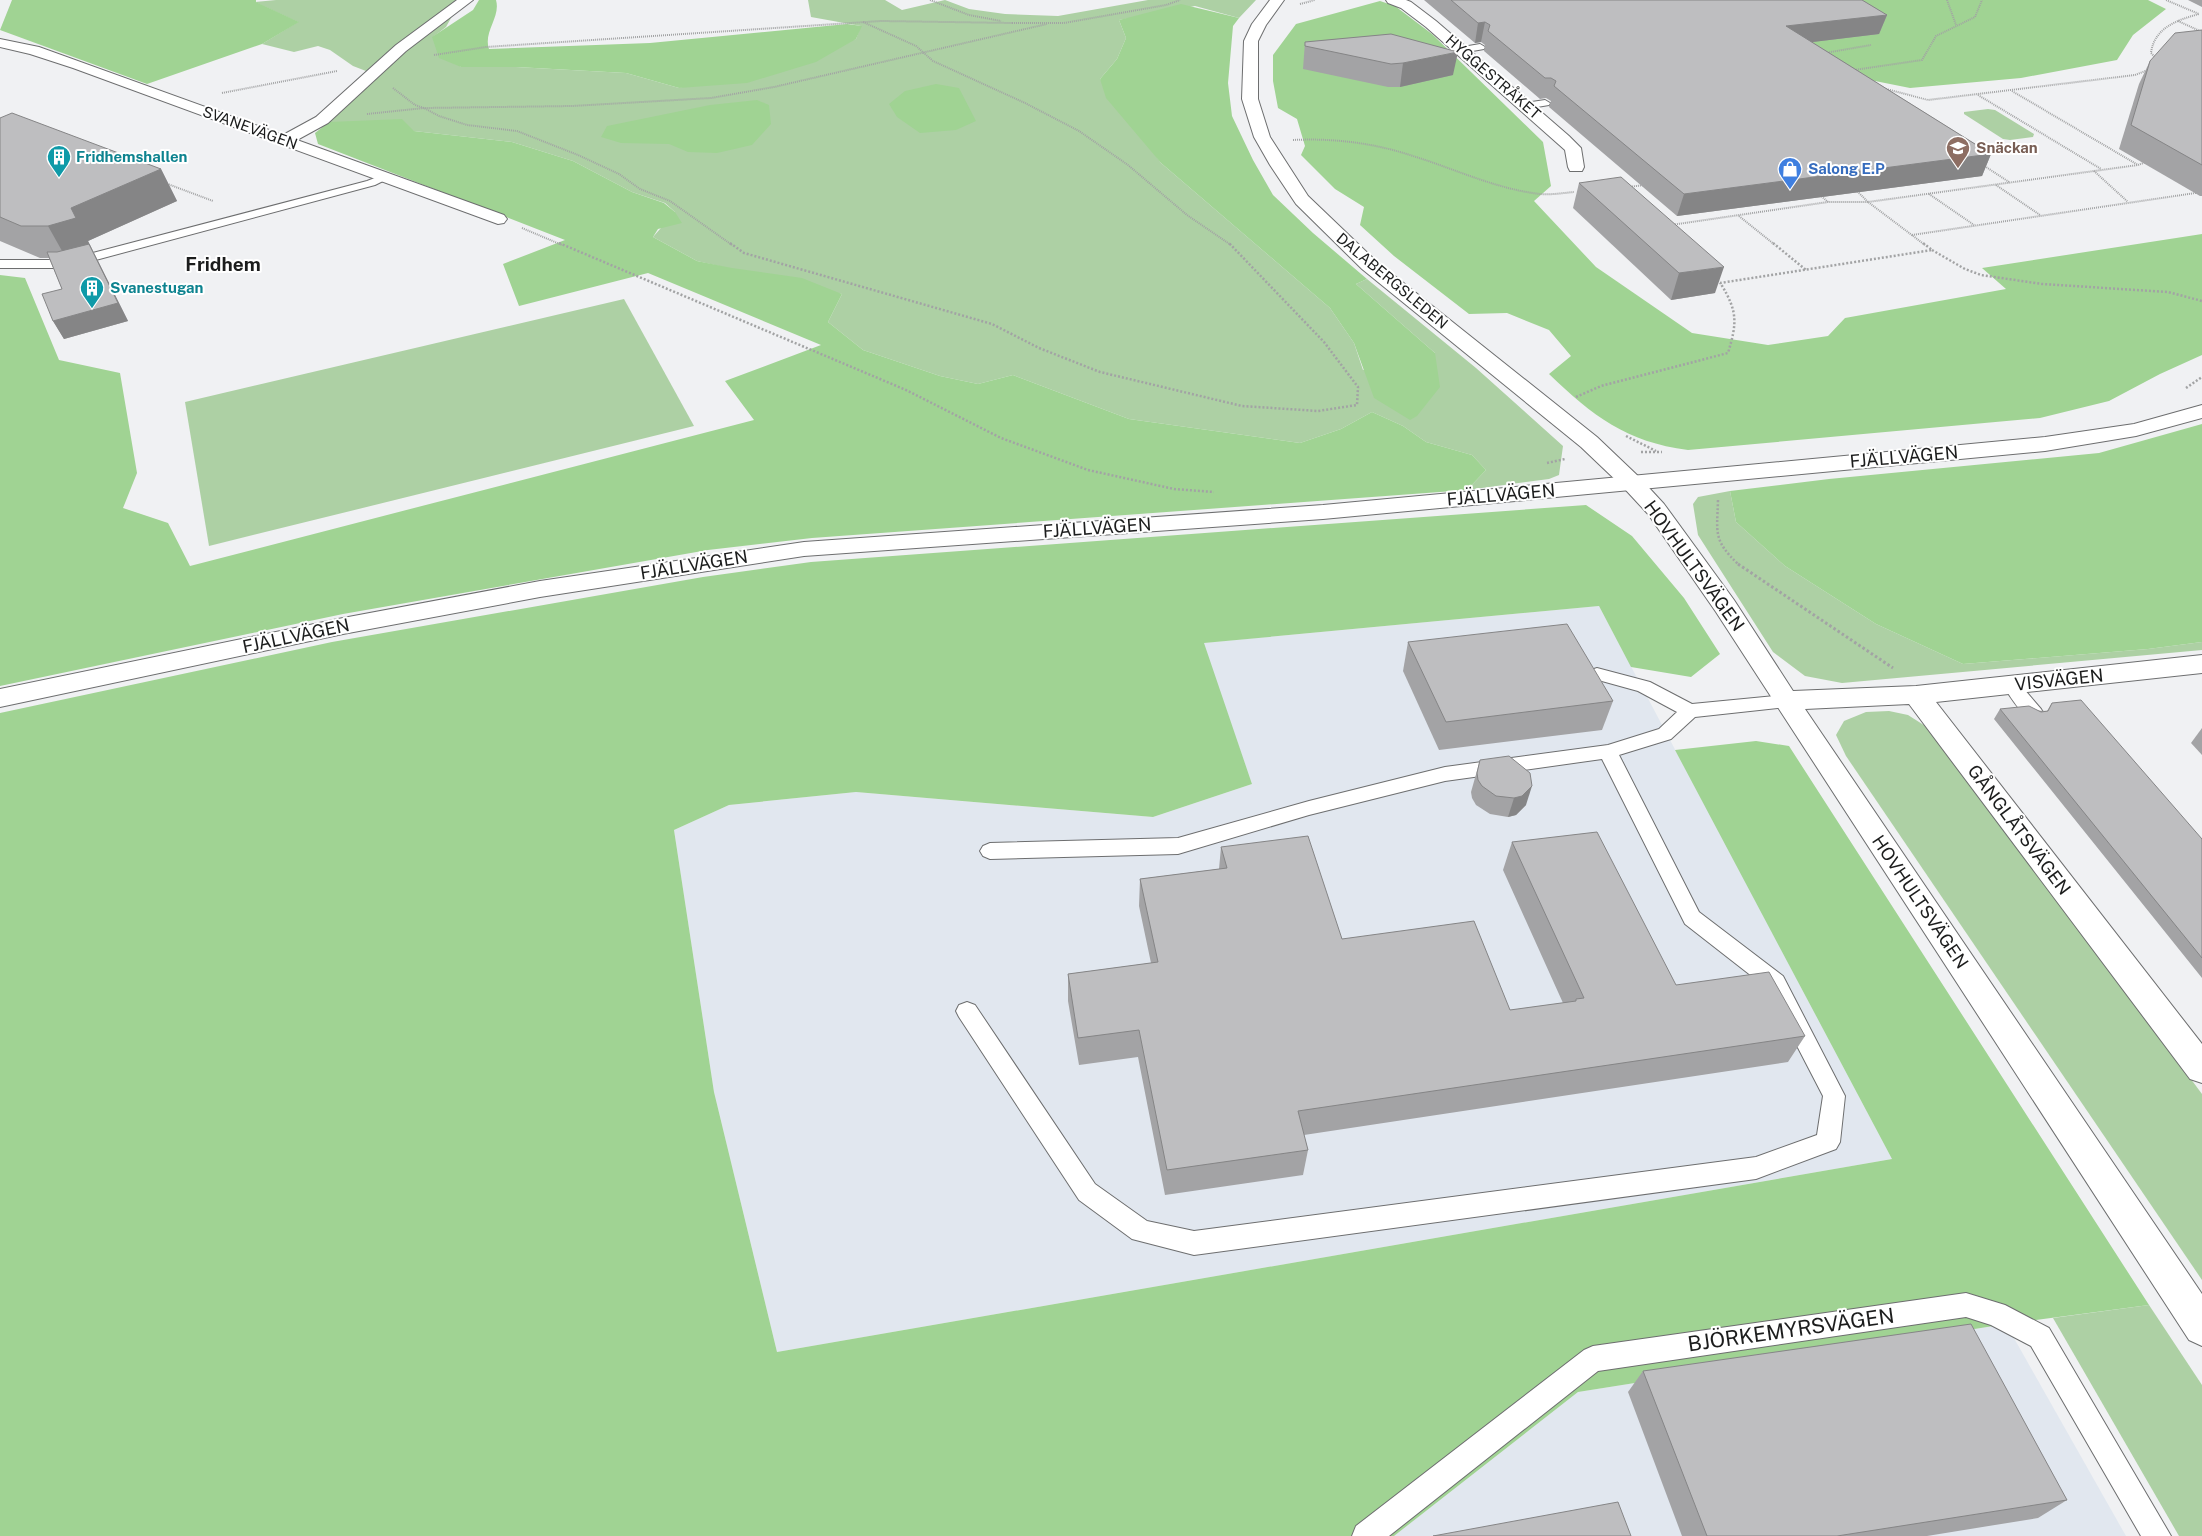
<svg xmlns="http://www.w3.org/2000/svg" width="2202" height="1536" font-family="'Public Sans',sans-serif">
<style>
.built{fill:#e1e7ef}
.green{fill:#add0a4}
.forest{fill:#a0d393}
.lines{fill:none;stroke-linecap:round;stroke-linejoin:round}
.service-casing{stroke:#6d6e6f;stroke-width:2}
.minor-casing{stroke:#6d6e6f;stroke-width:2}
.tertiary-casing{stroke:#6d6e6f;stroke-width:2}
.path-far2{stroke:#a2a3a4;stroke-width:2;stroke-dasharray:1 1;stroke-linecap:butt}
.path-far1{stroke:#a2a3a4;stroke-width:2.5;stroke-dasharray:2 2;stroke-linecap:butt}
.path{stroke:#a2a3a4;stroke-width:3;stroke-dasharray:2.5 2.5;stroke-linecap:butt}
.service{fill:#fff;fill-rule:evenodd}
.minor{fill:#fff;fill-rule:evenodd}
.tertiary{fill:#fff;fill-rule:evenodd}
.wall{fill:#a3a3a5}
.shaded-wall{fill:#858586}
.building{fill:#bebec0;stroke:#858586}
.labels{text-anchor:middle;stroke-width:4;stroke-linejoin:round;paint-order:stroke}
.far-street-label{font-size:15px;fill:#1c1d1d;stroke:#fff}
.far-education-label{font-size:15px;font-weight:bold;fill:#785e54;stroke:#fff;text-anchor:start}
.far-culture-label{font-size:15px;font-weight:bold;fill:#0d838f;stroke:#fff;text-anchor:start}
.far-shop-label{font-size:15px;font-weight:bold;fill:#366cbe;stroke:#fff;text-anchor:start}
.street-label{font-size:18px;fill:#1c1d1d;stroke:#fff}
.far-district-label{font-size:19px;font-weight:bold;fill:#1c1d1d;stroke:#fff}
.near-street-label{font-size:21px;fill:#1c1d1d;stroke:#fff}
</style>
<rect width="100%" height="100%" fill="#f0f1f3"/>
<g class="built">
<polygon points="1599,606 1892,1159 777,1352 714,1092 674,830 729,805 856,792 1153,817 1252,784 1203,643"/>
<polygon points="2006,1324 2126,1536 1394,1536 1578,1392"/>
</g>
<g class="green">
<polygon points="276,0 461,0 446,27 433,37 461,67 516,67 626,73 679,88 856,39 861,26 811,17 808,0 885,0 902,10 945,0 969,9 1005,14 1058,16 1148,0 1256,0 1239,18 1195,6 1119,20 1126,38 1117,59 1100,79 1161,163 1330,308 1354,343 1363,370 1435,353 1356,284 1367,279 1476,368 1563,446 1559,475 1549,479 1467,490 1486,470 1472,455 1426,442 1403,426 1372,412 1341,429 1300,443 1129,419 1013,375 978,384 940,376 863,350 828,322 842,294 697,261 653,237 675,212 665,203 632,192 573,161 512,142 414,131 311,122 366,71 353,66 330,50 318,46 294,52 262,44 298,22 255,2"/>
<polygon points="1988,109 1995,110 2034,134 2033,137 2010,140 2003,139 1964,114 1964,112"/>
<polygon points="624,299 694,426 209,546 185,402"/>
<polygon points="1730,491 1736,522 1785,566 1876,624 1963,664 2148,649 2202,642 2202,650 1842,683 1805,676 1773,652 1698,535 1693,504 1698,497"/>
<polygon points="1889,711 1908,715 1930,729 2202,1094 2202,1280 1846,756 1836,735 1844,721 1866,712"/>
<polygon points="2149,1305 2202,1385 2202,1536 2179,1536 2053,1318"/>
</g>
<g class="forest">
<polygon points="12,0 256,0 256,2 299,22 262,44 147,84 0,30"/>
<path d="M479 0H496C501 17 483 32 489 49L650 43 847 24 862 26 856 39 816 62 747 83 679 88 626 73 516 67H461L439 58 432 37 473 10Z"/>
<polygon points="1738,0 2148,0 2166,9 2133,35 2117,60 2021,78 1910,88 1860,78"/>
<path d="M1380 1 1395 6 1432 34 1543 142 1551 186 1534 201 1596 267 1692 333 1768 345 1828 336 1845 318 2006 289 1982 268 2202 234V355L2160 374 2109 401 2040 418 1688 450C1626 442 1593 416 1549 374L1571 356 1549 330 1507 313 1469 314 1394 256 1360 225 1364 207 1335 189 1301 155 1305 146 1297 119 1278 108 1273 81V55L1296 24Z"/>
<polygon points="1181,4 1239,18 1233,26 1228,83 1232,116 1253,160 1273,195 1313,233 1367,279 1356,284 1435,353 1440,387 1417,416 1410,420 1374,398 1354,343 1330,308 1161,163 1106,98 1100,79 1117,59 1126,38 1119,20"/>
<polygon points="936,84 959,88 976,121 956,130 920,133 897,117 889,104 905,91"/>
<polygon points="757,100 769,105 771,124 752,145 717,153 688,152 669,144 621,143 601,137 607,126 710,105"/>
<polygon points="402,119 414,131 512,142 573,161 632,192 664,203 675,212 682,223 658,229 653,237 697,261 732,268 802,278 842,294 828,322 863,350 940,376 978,384 1013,375 1129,419 1300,443 1341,429 1372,412 1403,426 1426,442 1472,455 1486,470 1467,490 812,538 708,550 343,614 0,686 0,275 25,278 59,360 120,373 137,473 123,508 168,523 190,566 754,420 725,381 821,345 648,273 519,306 503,264 565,240 318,144 315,133 329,122"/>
<polygon points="2202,424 2202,642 2148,649 1963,664 1876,624 1785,566 1736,522 1730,491 1829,479 2099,453"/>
<polygon points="1586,505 1632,536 1684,598 1720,654 1691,677 1631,667 1599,606 1204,643 1252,784 1153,817 856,792 729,805 674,830 714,1092 777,1352 1892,1159 1675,750 1756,741 1789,746 2149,1305 2006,1324 1578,1392 1394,1536 0,1536 0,713 332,642 703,577 811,562"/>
</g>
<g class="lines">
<g class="service-casing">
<g id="service">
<polygon points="1480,44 1485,47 1484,49 1461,53 1456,50 1457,48"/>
<polygon points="1545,100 1550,103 1549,105 1525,109 1520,106 1525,103"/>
<polygon points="385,174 389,175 391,177 375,185 66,268 0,268 0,260 66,260 367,181"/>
<polygon points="1597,668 1650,682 1692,704 1786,695 1792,697 1795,701 1792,705 1786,707 1695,717 1671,739 1619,755 1699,912 1783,976 1845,1096 1840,1142 1836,1149 1756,1179 1194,1255 1132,1239 1079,1200 959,1017 956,1011 959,1005 967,1002 975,1005 1095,1184 1147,1221 1194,1231 1756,1157 1817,1135 1823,1096 1767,988 1685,924 1602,759 1445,781 1309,815 1178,854 990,859 983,856 980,851 983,846 990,843 1178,838 1309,801 1445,767 1608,745 1659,729 1677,712 1638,691 1591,678 1588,674 1591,670"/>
<path d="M2011 679 2017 681 2041 709 2044 714 2041 719C2025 723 2014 701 2005 689L2002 685 2005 681Z"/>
<polygon points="1966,1293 2005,1305 2049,1328 2171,1536 2141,1536 2031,1346 1991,1325 1966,1317 1598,1371 1389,1536 1352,1536 1356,1526 1584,1350 1593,1346"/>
</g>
</g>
<g class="minor-casing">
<g id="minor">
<polygon points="457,0 473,0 406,51 328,123 297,140 504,215 507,219 504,223 498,224 73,68 30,54 0,47 0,39 39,47 283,135 316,117 396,45"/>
<polygon points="1270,0 1284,0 1266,25 1258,41 1258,99 1270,137 1308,196 1376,261 1597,437 1639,477 1664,504 1734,600 1793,691 1916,686 2202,655 2202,673 1936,702 2202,1044 2202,1083 2190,1079 1909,704 1805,709 2202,1294 2202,1346 2189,1340 1716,612 1648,514 1623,487 1581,447 1362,269 1296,204 1270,165 1254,137 1242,99 1244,41 1252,24"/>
<polygon points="1386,0 1406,0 1411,2 1436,21 1569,136 1581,148 1584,167 1582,171 1570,171 1568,167 1565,150 1426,27 1401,8 1388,3"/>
</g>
</g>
<g class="tertiary-casing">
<polygon id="tertiary" points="2202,405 2202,418 2136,436 2045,451 1323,519 804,556 540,597 343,634 0,707 0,689 343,618 540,581 804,542 1323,505 2045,437 2134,424"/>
</g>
<g class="path-far2">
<polyline points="930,0 969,15 1001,21"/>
<polyline points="1947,0 1956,25"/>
<polyline points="1300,4 1315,0"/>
<polyline points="2178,21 2202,32"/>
<polyline points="863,22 916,46 933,61 1025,103 1079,131 1128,165 1187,215 1231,245"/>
<polyline points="1012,23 1064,23 1166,5 1180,0"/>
<polyline points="1825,53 1871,45"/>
<polyline points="434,55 486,47 881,21 1012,23"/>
<path d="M2156 58 2151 53C2154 28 2177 20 2199 14L2166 0"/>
<polyline points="1854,70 1922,60 1936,36 1975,17 1982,0"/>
<polyline points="393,88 415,105 424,108 572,106 711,98 774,87 1047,24"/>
<polyline points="1886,89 1928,100 2135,75 2148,70"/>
<polyline points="2012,91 2138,165"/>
<polyline points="222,93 337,71"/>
<polyline points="1978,95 2101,169"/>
<polyline points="367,114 424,108 439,116 467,125 517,131 578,155 619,174 640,189 670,201 732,245"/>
<path d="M1293 140C1334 138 1374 143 1413 156 1455 169 1496 189 1540 194 1551 195 1563 193 1574 192"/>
<polyline points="1983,165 2009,182"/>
<polyline points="2094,171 2128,202"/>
<polyline points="165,183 213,201"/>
<polyline points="1996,185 2040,215"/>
<polyline points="1628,187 1644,185"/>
<polyline points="1856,190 1868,202"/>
<polyline points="1929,194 1974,225"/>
<polyline points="1820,195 1828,202"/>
<polyline points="1739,216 1775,245"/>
<polyline points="1671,225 1828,202 1868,202"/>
<polyline points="522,228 562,245"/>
<polyline points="1912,235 2202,192"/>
<polyline points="1925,245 1868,202 2138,165 2146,162"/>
</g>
<g class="path-far1">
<polyline points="559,243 906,390 1001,438 1088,470 1174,489 1214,492"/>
<polyline points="730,243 744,253 992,324 1039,348 1100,372 1242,406 1318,411 1357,405 1358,387 1324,342 1229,243"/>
<polyline points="1773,243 1806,270"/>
<polyline points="1932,250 1965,269 1981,275 2042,284 2168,292 2202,301"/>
<polyline points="1717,280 1720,283 1932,250 1923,243"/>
<polyline points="2186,388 2202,377"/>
<path d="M1576 397 1601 386 1728 353C1737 323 1738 312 1721 284"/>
<polyline points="1626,436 1656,451"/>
<polyline points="1641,452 1662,452"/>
<polyline points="1547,463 1565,459"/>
<path d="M1718 500C1717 534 1713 540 1739 565"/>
</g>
<polyline class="path" points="1738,564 1893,668"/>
<use href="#service" class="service"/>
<use href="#minor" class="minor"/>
<use href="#tertiary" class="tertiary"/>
</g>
<g class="wall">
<polygon points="1424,0 1862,0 1887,15 1879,34 1812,42 1991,154 1982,176 1677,216 1549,107 1551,101 1546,98 1540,99 1484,51 1485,45 1481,42 1475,43"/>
<polygon points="2188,0 2202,0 2202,7"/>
<polygon points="2202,30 2202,196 2200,196 2119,149 2139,84 2150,61"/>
<polygon points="1391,34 1453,75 1400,87 1388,87 1303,69 1305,42"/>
<polygon points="0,118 161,169 177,201 88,241 128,321 64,339 53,321 62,289 49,258 40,258 0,241"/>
<polygon points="1579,183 1715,293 1671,300 1573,208"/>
<polygon points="1408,642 1613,701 1602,730 1439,750 1403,671"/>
<polygon points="2052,703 2202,839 2202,978 1994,719 2000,709 2047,711"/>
<polygon points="2202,728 2202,755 2191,743"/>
<polygon points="1480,760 1526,805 1516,815 1508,817 1490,814 1476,805 1472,798 1471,792"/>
<polygon points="1512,842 1676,985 1805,1036 1788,1062 1304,1135 1308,1150 1303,1175 1165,1195 1138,1057 1079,1065 1068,1001 1068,974 1151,963 1139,906 1140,879 1219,869 1221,847 1342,939 1510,1010 1563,1003 1503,870"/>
<polygon points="1643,1371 2067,1500 2038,1518 1927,1536 1682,1536 1628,1392"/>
</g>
<g class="shaded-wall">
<polygon points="1887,15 1879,34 1780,46 1786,26"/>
<polygon points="1485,22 1481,42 1475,43 1478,23"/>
<polygon points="1458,52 1453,75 1400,87 1403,63"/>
<polygon points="1991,154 1982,176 1677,216 1684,194"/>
<polygon points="161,169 177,201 88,241 128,321 64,339 53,321 118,303 66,258 48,226 71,208"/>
<polygon points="1724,267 1715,293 1671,300 1679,273"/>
<polygon points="1532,786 1526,805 1516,815 1508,817 1514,798"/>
</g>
<g class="building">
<polygon points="1451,0 1862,0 1887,15 1786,26 1991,154 1684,194 1554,86 1556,81 1551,78 1545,78 1488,31 1490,25 1485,22 1478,23"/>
<polygon points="2202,30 2202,165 2131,125 2150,61 2175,33"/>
<polygon points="1391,34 1458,52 1403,63 1391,64 1305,46 1305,42"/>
<polygon points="12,113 161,169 71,208 76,218 48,226 21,226 0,217 0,118"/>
<polygon points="1621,177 1724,267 1679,273 1579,183"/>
<polygon points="89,244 118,303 53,321 42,294 62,289 47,252 57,252"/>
<polygon points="1567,624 1613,701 1446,722 1408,642"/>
<polygon points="2081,700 2202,839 2202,958 2000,709 2029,706 2041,712 2048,711 2052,703"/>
<polygon points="1509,756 1530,773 1532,786 1522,796 1514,798 1496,796 1482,786 1478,780 1477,773 1480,760"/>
<polygon points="1597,832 1676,985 1769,972 1805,1036 1298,1111 1308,1150 1167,1170 1139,1030 1078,1038 1068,974 1158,962 1140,879 1227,868 1221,847 1308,836 1342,939 1474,921 1510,1010 1576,1001 1576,999 1584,998 1512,842"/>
<polygon points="1971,1324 2067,1500 1837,1536 1707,1536 1643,1371"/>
<polygon points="1618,1502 1631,1536 1433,1536"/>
</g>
<defs>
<g id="school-pin" transform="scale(1.25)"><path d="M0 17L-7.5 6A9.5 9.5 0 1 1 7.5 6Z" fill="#8d6e63" stroke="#fff"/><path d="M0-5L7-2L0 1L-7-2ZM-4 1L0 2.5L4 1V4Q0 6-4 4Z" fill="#fff"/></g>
<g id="building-pin" transform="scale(1.25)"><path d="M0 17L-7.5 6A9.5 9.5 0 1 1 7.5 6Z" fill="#0f9aa8" stroke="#fff"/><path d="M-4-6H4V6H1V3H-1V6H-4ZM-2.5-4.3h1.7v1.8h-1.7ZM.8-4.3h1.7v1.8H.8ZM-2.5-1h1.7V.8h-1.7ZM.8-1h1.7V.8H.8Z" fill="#fff"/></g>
<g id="shop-pin" transform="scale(1.25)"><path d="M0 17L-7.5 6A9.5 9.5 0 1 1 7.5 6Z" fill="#3f7fe0" stroke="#fff"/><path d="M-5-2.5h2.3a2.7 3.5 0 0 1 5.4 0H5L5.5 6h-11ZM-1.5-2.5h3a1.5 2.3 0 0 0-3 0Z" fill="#fff"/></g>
</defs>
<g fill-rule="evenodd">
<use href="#school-pin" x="1958" y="148"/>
<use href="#building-pin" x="59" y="157"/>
<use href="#shop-pin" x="1790" y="169"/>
<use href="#building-pin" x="92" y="288"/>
</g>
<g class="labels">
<g class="far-street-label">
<text transform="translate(1493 77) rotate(41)" y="5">HYGGESTRÅKET</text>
<text transform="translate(250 128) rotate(20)" y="5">SVANEVÄGEN</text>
<text transform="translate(1392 281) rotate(40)" y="5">DALABERGSLEDEN</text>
</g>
<g class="far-education-label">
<text x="1976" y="153">Snäckan</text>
</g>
<g class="far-culture-label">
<text x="76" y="162">Fridhemshallen</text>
<text x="110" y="293">Svanestugan</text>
</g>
<g class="far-shop-label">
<text x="1808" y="174">Salong E.P</text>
</g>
<g class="street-label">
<text transform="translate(1904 457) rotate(-5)" y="6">FJÄLLVÄGEN</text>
<text transform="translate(1501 495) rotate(-5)" y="6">FJÄLLVÄGEN</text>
<text transform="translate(1097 528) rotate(-4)" y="6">FJÄLLVÄGEN</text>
<text transform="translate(694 565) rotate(-9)" y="6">FJÄLLVÄGEN</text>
<text transform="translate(1694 566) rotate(54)" y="6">HOVHULTSVÄGEN</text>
<text transform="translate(296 636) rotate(-12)" y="6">FJÄLLVÄGEN</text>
<text transform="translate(2059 680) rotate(-6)" y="6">VISVÄGEN</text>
<text transform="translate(2019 830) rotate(53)" y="6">GÅNGLÅTSVÄGEN</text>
<text transform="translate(1920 902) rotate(56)" y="6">HOVHULTSVÄGEN</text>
</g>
<g class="far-district-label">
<text x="223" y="271">Fridhem</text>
</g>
<g class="near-street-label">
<text transform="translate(1791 1330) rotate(-8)" y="7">BJÖRKEMYRSVÄGEN</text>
</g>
</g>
</svg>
